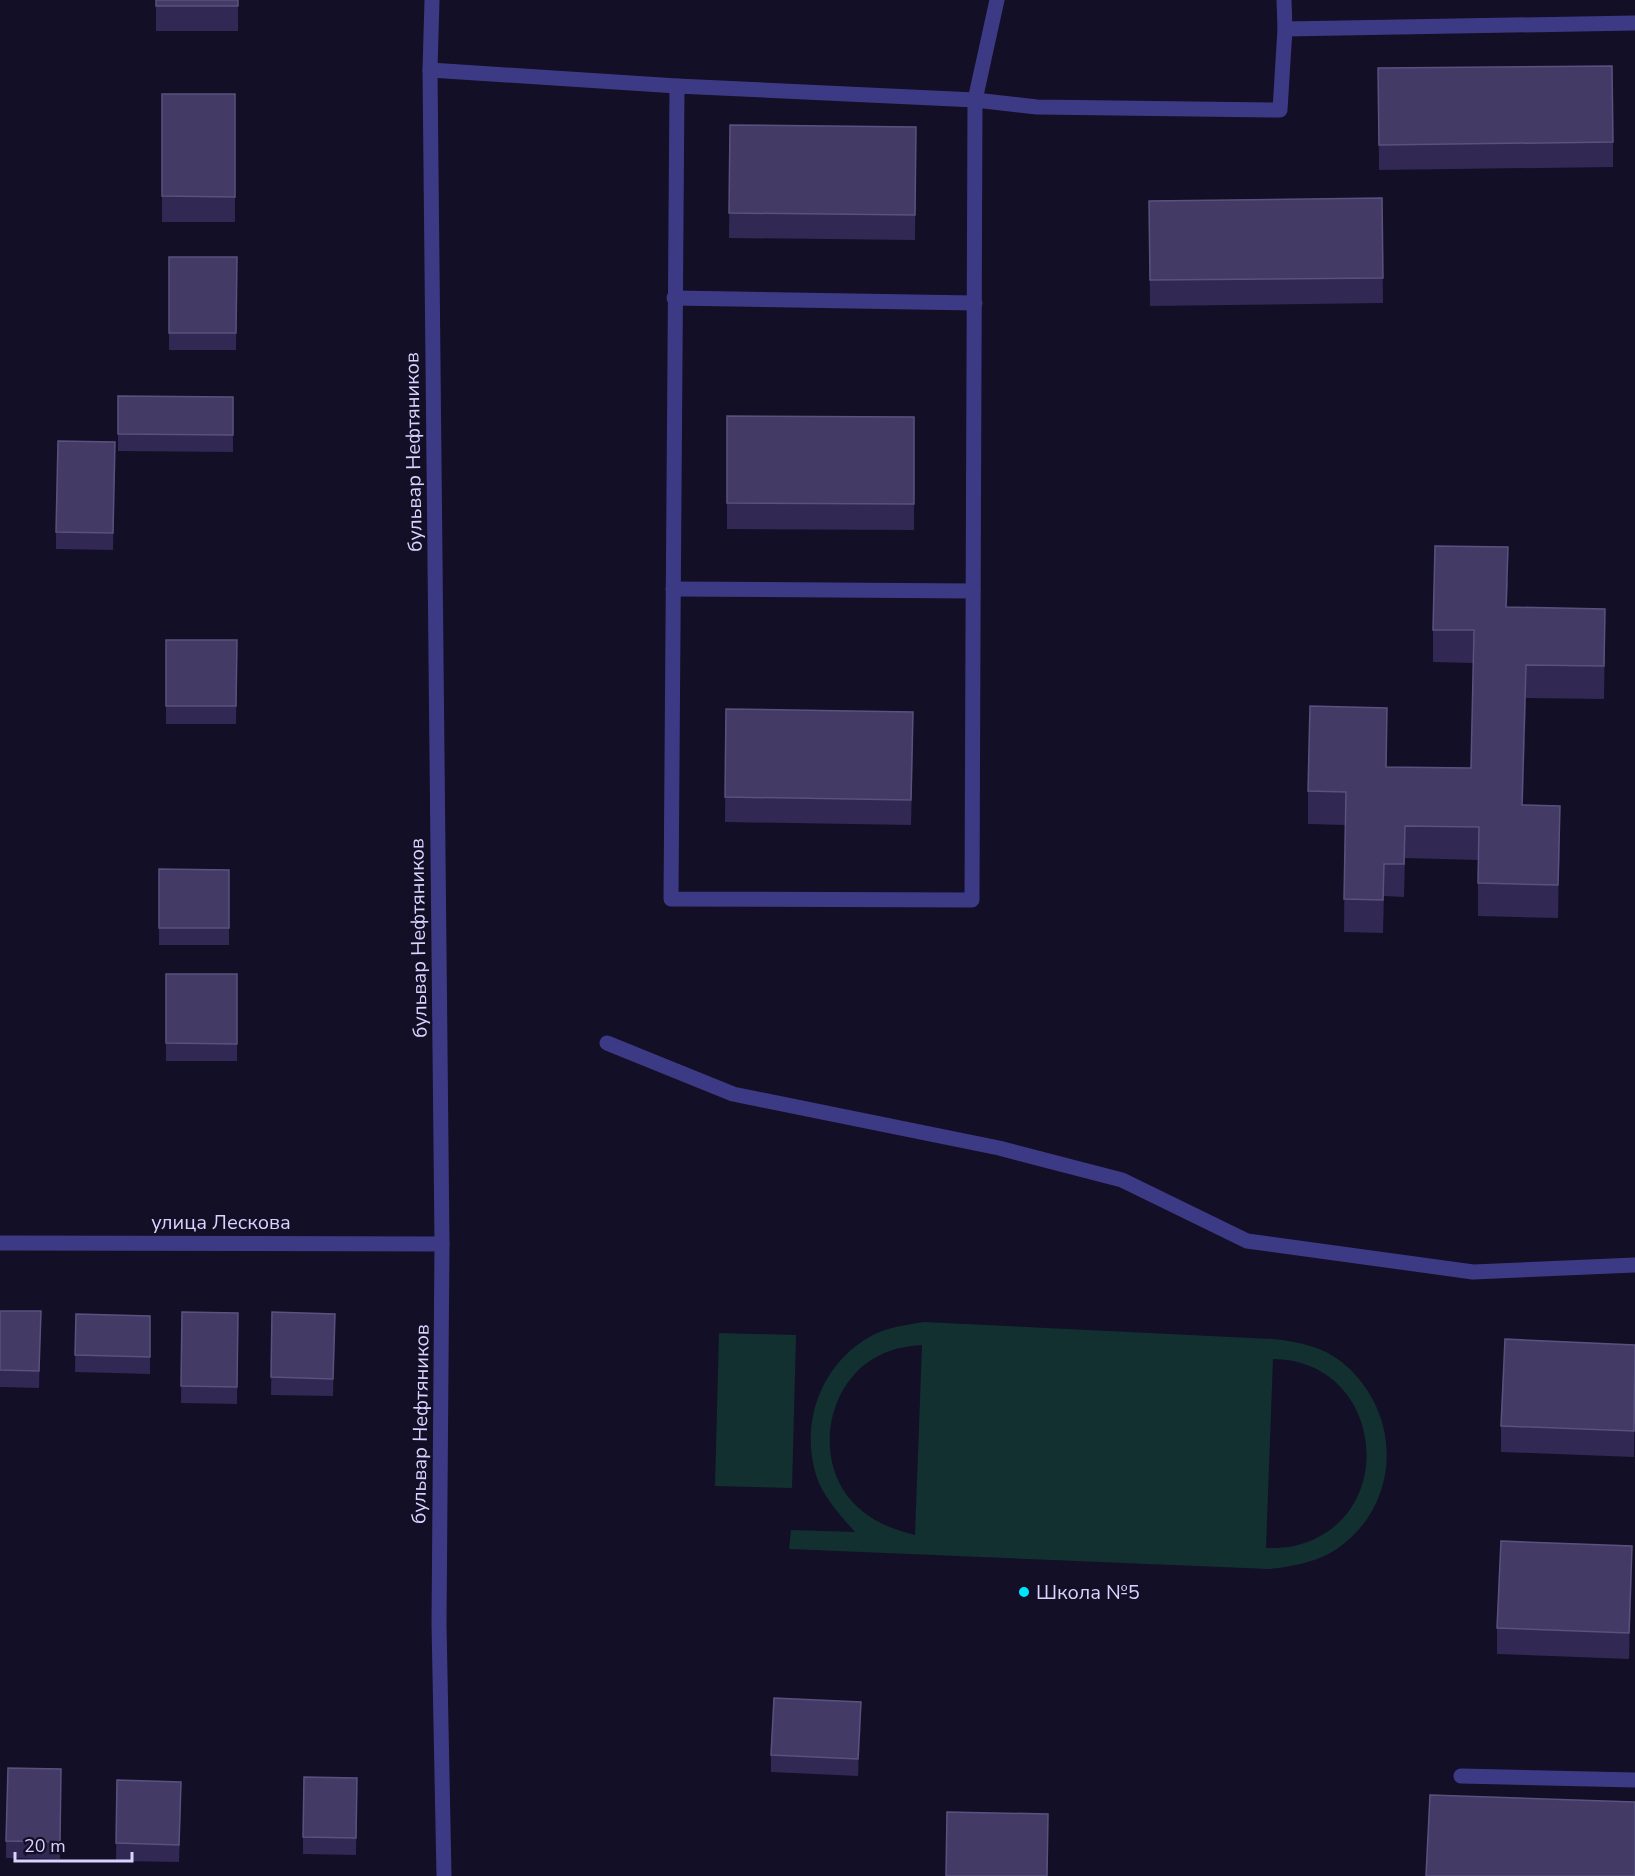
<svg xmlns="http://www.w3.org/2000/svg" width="1635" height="1876" font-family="'Nunito Sans',sans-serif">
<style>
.green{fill:#12302f;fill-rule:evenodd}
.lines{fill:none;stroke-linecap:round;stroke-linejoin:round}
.service{stroke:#3d3a85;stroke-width:15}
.minor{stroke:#3d3a85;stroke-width:15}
.wall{fill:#312854}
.shaded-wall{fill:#1d163a}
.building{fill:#433a66;stroke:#5a527e;stroke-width:1.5}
.poi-dot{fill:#00e5ff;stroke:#130f26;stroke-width:2}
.labels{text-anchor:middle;stroke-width:4.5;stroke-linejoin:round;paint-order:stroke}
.street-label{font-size:20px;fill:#d9d4ff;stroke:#130f26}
.poi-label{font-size:20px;fill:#d9d4ff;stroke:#130f26;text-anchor:start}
</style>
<rect width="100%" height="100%" fill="#130f26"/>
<g class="green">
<path d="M924 1322 1273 1339C1292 1341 1309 1344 1326 1352 1338 1358 1350 1368 1358 1378 1400 1427 1396 1500 1346 1542 1324 1561 1297 1566 1269 1569L789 1549 791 1530 855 1532C840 1515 823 1497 816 1475 800 1422 821 1364 871 1336 887 1327 906 1325 924 1322ZM922 1345V1346L915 1535C895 1530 876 1523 861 1510 811 1469 823 1381 882 1354 895 1348 908 1346 922 1345ZM1273 1359C1385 1360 1402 1521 1294 1546 1285 1548 1275 1548 1266 1548Z"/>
<polygon points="719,1333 796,1335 792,1488 715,1486"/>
</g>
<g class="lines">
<g class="service">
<polyline points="1285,29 1635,23"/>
<polyline points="430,70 677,86 975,100 1037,107 1280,110 1285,29 1284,0"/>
<polyline points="677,86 671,899 972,900 975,100 997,0"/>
<polyline points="674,298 975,303"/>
<polyline points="673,589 973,591"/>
<polyline points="607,1043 733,1094 999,1148 1122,1180 1247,1241 1473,1272 1635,1265"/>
<polyline points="1461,1776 1635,1780"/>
</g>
<g class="minor">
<polyline points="432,0 430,70 442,1244 439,1624 444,1876"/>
<polyline points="0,1243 442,1244"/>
</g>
</g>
<g class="wall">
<rect x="156" y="0" width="82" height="31"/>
<polygon points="1378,68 1613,142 1613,167 1379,170"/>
<rect x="162" y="94" width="73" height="128"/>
<polygon points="730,125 916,127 915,240 729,238"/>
<polygon points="1382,198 1383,303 1150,306 1149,201"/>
<polygon points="169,257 237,257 236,350 169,350"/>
<polygon points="118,396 233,397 233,452 118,451"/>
<polygon points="727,416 914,417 914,530 727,529"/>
<polygon points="115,442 113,550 56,549 56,532"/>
<polygon points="1508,580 1507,607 1605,642 1604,699 1526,698 1523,805 1560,839 1558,918 1478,916 1478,860 1405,858 1404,897 1384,896 1383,933 1344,932 1345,825 1308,824 1308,791 1387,741 1386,767 1471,768 1473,663 1433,662 1433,630"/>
<polygon points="166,640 237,640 236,724 166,724"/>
<polygon points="726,709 913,738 911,825 725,822"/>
<polygon points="159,869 229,870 229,945 159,945"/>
<rect x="166" y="974" width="71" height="87"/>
<polygon points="0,1311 41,1311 39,1388 0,1387"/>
<polygon points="182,1312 238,1313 237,1404 181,1403"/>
<polygon points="272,1312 335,1314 333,1396 271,1395"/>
<polygon points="76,1314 150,1316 150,1374 75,1372"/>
<polygon points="1635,1345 1634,1457 1501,1452 1501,1426"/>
<polygon points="1632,1572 1629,1659 1497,1654 1497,1628"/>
<polygon points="861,1719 858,1776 771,1772 771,1755"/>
<polygon points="61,1769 60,1859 6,1858 6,1841"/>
<polygon points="357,1778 356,1855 303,1854 303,1837"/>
<polygon points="117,1780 181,1799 179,1862 116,1861"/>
</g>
<g class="shaded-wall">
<polygon points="1605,609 1605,642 1604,699 1604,666"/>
<polygon points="1526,665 1526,698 1522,838 1522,805"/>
<polygon points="1560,806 1560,839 1558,918 1558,885"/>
<polygon points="1635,1394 1635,1419 1634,1457 1634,1431"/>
<polygon points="1632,1546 1632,1572 1629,1659 1629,1633"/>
<polygon points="861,1702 861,1719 858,1776 858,1759"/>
</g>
<g class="building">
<rect x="156" y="0" width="82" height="6"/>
<polygon points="1612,66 1613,142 1379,145 1378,68"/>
<polygon points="162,94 235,94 235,197 162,196"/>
<polygon points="730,125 916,127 915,215 729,213"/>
<polygon points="1382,198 1383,278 1150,280 1149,201"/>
<polygon points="169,257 237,257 236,333 169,333"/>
<polygon points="118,396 233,397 233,435 118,434"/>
<polygon points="727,416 914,417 914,504 727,503"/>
<polygon points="58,441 115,442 113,533 56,532"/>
<polygon points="1435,546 1508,547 1506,607 1605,609 1604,666 1526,665 1522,805 1560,806 1558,885 1478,883 1479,827 1405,826 1404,864 1384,864 1383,900 1344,899 1346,792 1308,791 1310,706 1387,708 1386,767 1471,768 1474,630 1433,630"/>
<polygon points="166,640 237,640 236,706 166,706"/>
<polygon points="726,709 913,712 911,800 725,797"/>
<polygon points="159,869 229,870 229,928 159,928"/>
<polygon points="166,974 237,974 237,1044 166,1043"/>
<polygon points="0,1311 41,1311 39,1371 0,1370"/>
<polygon points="182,1312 238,1313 237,1387 181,1386"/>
<polygon points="272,1312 335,1314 333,1379 271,1377"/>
<polygon points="76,1314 150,1316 150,1357 75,1355"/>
<polygon points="1505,1339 1635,1345 1634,1431 1501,1426"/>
<polygon points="1501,1541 1632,1546 1629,1633 1497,1628"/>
<polygon points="774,1698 861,1702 858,1759 771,1755"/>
<polygon points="8,1768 61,1769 60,1842 6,1841"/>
<polygon points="304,1777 357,1778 356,1838 303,1837"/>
<polygon points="117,1780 181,1782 179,1845 116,1843"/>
<polygon points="1430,1795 1635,1802 1635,1876 1426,1876"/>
<polygon points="947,1812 1048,1814 1047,1876 946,1876"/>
</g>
<circle class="poi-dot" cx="1024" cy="1592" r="6"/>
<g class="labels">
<g class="street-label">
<text transform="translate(413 452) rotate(-91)" y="7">бульвар Нефтяников</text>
<text transform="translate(418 938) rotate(-91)" y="7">бульвар Нефтяников</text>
<text x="221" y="1229">улица Лескова</text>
<text transform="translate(420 1424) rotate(-89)" y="7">бульвар Нефтяников</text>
</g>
<g class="poi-label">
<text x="1036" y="1599">Школа №5</text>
</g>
</g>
<path d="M15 1852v9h117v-9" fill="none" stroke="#d9d4ff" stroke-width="3"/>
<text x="24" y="1852" font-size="18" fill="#d9d4ff" stroke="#130f26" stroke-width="4.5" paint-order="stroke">20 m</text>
</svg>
